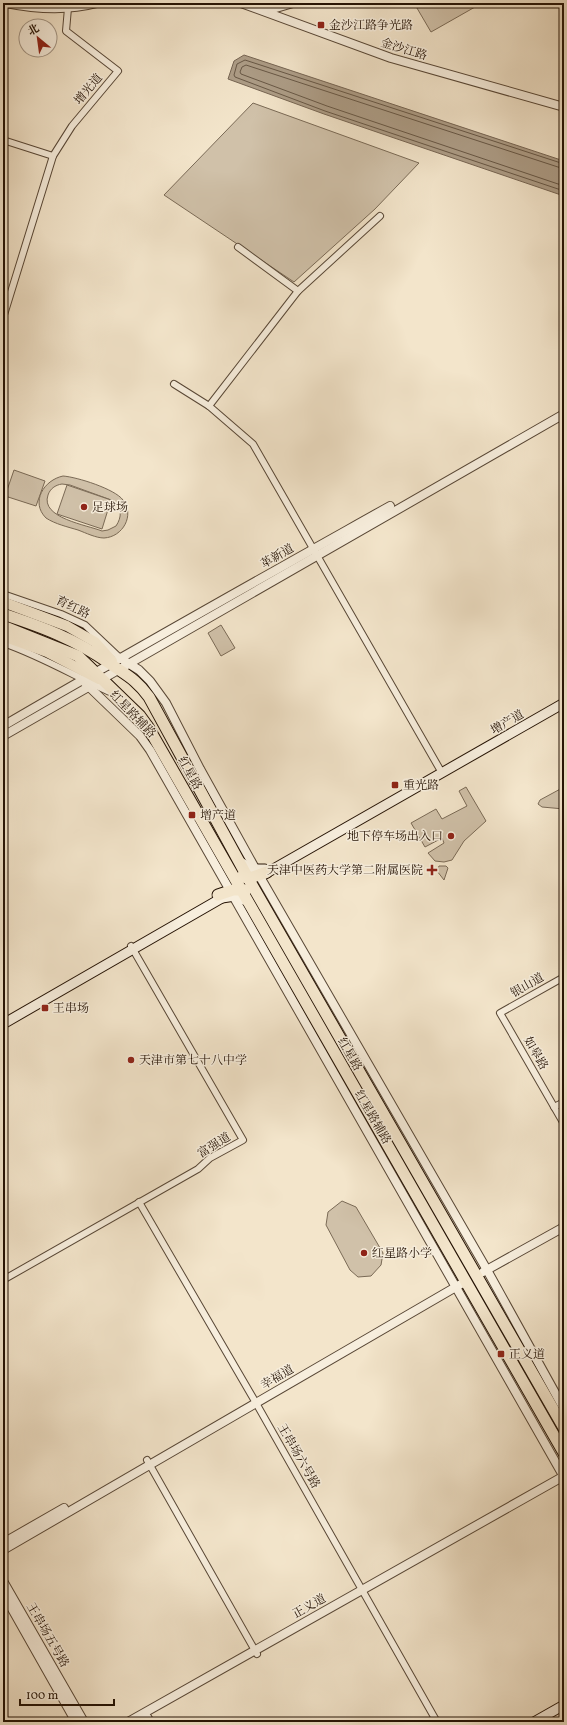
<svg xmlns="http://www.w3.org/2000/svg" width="567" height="1725" font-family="Vollkorn,'Noto Serif SC',serif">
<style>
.green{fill:#d0c1a9;stroke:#7a6a56;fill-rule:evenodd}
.water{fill:#ad9d87;stroke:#766553}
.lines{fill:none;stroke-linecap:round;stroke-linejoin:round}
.shore{stroke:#685846;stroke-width:1}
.minor-casing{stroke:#584736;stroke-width:8}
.tertiary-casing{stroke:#584736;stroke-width:10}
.secondary-casing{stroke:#241204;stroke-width:11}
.primary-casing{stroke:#241204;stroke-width:12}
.trunk-casing{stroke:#241204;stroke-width:13}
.minor{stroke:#f7eedd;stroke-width:6}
.tertiary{stroke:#f7eedd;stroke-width:8}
.secondary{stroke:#f7eedd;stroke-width:9}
.primary{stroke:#f3e5cb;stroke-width:10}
.trunk{stroke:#f3e5cb;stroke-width:11}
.poi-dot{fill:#8f2418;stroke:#f7eedd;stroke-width:1.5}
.labels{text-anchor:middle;stroke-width:3;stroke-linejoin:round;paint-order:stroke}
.poi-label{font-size:12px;fill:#241204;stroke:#f7eedd;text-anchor:start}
.street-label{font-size:12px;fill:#241204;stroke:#f7eedd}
</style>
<rect width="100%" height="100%" fill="#f3e5cb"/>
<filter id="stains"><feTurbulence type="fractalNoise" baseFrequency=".005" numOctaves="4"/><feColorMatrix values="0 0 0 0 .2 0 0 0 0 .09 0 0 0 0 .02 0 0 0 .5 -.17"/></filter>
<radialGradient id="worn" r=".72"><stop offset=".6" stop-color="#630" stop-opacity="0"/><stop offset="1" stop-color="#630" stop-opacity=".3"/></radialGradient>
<g class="green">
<polygon points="414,3 473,3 475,7 431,32"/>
<polygon points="253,103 419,163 375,209 294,282 164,195"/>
<polygon points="14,470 45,481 36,506 5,496"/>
<path d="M63 476C77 477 115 489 123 500 135 515 123 537 104 538 96 538 86 533 78 530 68 527 55 524 46 518 30 502 44 480 63 476ZM62 484 70 485 114 501C122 508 122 517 116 526L108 530 102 531C87 525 40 518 48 495 50 489 55 485 62 484Z"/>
<polygon points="67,485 111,500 102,529 57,514"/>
<polygon points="221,625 235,648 221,656 208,633"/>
<polygon points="466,787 486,821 464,841 452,860 444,862 435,861 428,853 444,843 442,838 425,847 411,823 436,809 442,819 467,806 459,791"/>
<polygon points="564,787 564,809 542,807 538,804 540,800"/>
<polygon points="439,866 446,866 448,868 444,880 437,871"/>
<polygon points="342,1201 356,1207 383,1253 381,1265 371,1276 358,1277 350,1270 326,1225 328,1212"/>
</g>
<polygon class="water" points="244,55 564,161 564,196 324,114 228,79 234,61"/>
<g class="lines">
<g class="shore">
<polyline points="564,164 245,60 237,64 234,75 235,77 325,111 564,191"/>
<polyline points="564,169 246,65 242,67 240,72 241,74 327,106 564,186"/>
</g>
<g class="minor-casing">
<g id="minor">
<polyline points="3,140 53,156"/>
<polyline points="380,216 298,291 209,406 253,444 442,773"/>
<polyline points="238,247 298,291"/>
<polyline points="3,318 53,156 72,126 118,71 66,31 68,8"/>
<polyline points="174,384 209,406"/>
<polyline points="3,594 61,614 85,625 122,660"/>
<path d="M3 643C41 656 76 677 112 693"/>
<polyline points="564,977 500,1013 564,1124"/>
<polyline points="554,1107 564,1102"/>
<polyline points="139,1202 256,1403 437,1722"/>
<polyline points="3,1280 198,1169 210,1158 243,1140 131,946"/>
<polyline points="147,1460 257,1654"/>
</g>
</g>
<g class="tertiary-casing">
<g id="tertiary">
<path d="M6 3C36 9 67 11 97 3"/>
<polyline points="241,3 391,58 564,107"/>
<polyline points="264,9 276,8 293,3"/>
<polyline points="120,658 139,670 150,681 166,703 200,769 256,870 487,1270 564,1409"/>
<polyline points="82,680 140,736 150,750 564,1477"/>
<path d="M3 726C131 651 260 579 390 506"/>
<polyline points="3,736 564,414"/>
<polyline points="483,1272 564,1227"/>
<polyline points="3,1543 64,1508"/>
<polyline points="3,1550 461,1284"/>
<polyline points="3,1581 84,1722"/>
<polyline points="3,1593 76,1722"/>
<polyline points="147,1717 150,1722"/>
<polyline points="128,1722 564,1476"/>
</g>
</g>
<g class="secondary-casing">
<g id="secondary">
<polyline points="239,861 252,869 265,869"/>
<polyline points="263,875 564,703"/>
<polyline points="222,898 235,896 247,901"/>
<polyline points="3,1024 227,895"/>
<polyline points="534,1722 564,1705"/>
</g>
</g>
<g class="primary-casing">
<g id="primary">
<polyline points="3,602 67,626 95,642 112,661"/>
<polyline points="3,636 47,652 99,679"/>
</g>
</g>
<g class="trunk-casing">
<g id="trunk">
<path d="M3 614C42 627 75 639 109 663 126 675 136 679 149 697L248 878 564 1428"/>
<polyline points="3,626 78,656 140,716 148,727 564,1453"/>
<polyline points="241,877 250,878 267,872"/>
<polyline points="218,895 233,890 246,890"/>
</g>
</g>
<use href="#minor" class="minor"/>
<use href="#tertiary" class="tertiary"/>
<use href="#secondary" class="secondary"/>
<use href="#primary" class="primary"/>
<use href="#trunk" class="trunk"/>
</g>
<g class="poi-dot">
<rect x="317" y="21" width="8" height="8" rx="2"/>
<circle cx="84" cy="507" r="4"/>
<rect x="391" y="781" width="8" height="8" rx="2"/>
<rect x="188" y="811" width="8" height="8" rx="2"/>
<circle cx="451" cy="836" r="4"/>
<path d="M430 864h4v4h4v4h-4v4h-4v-4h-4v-4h4z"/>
<rect x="41" y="1004" width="8" height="8" rx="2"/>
<circle cx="131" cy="1060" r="4"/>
<circle cx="364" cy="1253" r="4"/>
<rect x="497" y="1350" width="8" height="8" rx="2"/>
</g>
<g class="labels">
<g class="poi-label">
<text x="329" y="29">金沙江路争光路</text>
<text x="92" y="511">足球场</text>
<text x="403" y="789">重光路</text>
<text x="200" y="819">增产道</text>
<text x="443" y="840" text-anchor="end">地下停车场出入口</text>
<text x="423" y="874" text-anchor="end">天津中医药大学第二附属医院</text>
<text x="53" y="1012">王串场</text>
<text x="139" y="1064">天津市第七十八中学</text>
<text x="372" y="1257">红星路小学</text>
<text x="509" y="1358">正义道</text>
</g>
<g class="street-label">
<text transform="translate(404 49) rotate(17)" y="4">金沙江路</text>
<text transform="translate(88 89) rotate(-50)" y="4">增光道</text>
<text transform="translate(277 556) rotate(-30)" y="4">革新道</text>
<text transform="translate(73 607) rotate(26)" y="4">育红路</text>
<text transform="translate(133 714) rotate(46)" y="4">红星路辅路</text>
<text transform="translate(507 722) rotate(-30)" y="4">增产道</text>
<text transform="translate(190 773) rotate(61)" y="4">红星路</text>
<text transform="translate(527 985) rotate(-30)" y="4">银山道</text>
<text transform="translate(536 1053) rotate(60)" y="4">如皋路</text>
<text transform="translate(350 1054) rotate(60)" y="4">红星路</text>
<text transform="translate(373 1117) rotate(60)" y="4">红星路辅路</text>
<text transform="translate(214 1145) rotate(-32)" y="4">富强道</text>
<text transform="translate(277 1377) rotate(-30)" y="4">幸福道</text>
<text transform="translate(299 1456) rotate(60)" y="4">王串场六号路</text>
<text transform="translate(309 1606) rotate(-29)" y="4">正义道</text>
<text transform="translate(48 1635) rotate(60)" y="4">王串场五号路</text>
</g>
</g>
<rect width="567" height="1725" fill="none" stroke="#f3e5cb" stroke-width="16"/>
<rect x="4" y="4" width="559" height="1717" fill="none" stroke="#241204" stroke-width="2"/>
<rect x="8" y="8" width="551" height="1709" fill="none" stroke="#241204"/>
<g transform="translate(38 38) rotate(331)"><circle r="19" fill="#f7eedd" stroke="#a39686"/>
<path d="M0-3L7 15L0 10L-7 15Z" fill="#8f2418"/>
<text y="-6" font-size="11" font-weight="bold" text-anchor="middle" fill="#241204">北</text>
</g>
<path d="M20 1699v6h94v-6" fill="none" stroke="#241204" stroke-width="2"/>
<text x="26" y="1699" font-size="12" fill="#241204" stroke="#f7eedd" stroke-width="3" paint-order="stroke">100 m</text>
<rect width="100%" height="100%" filter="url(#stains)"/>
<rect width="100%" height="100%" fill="url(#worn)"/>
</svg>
